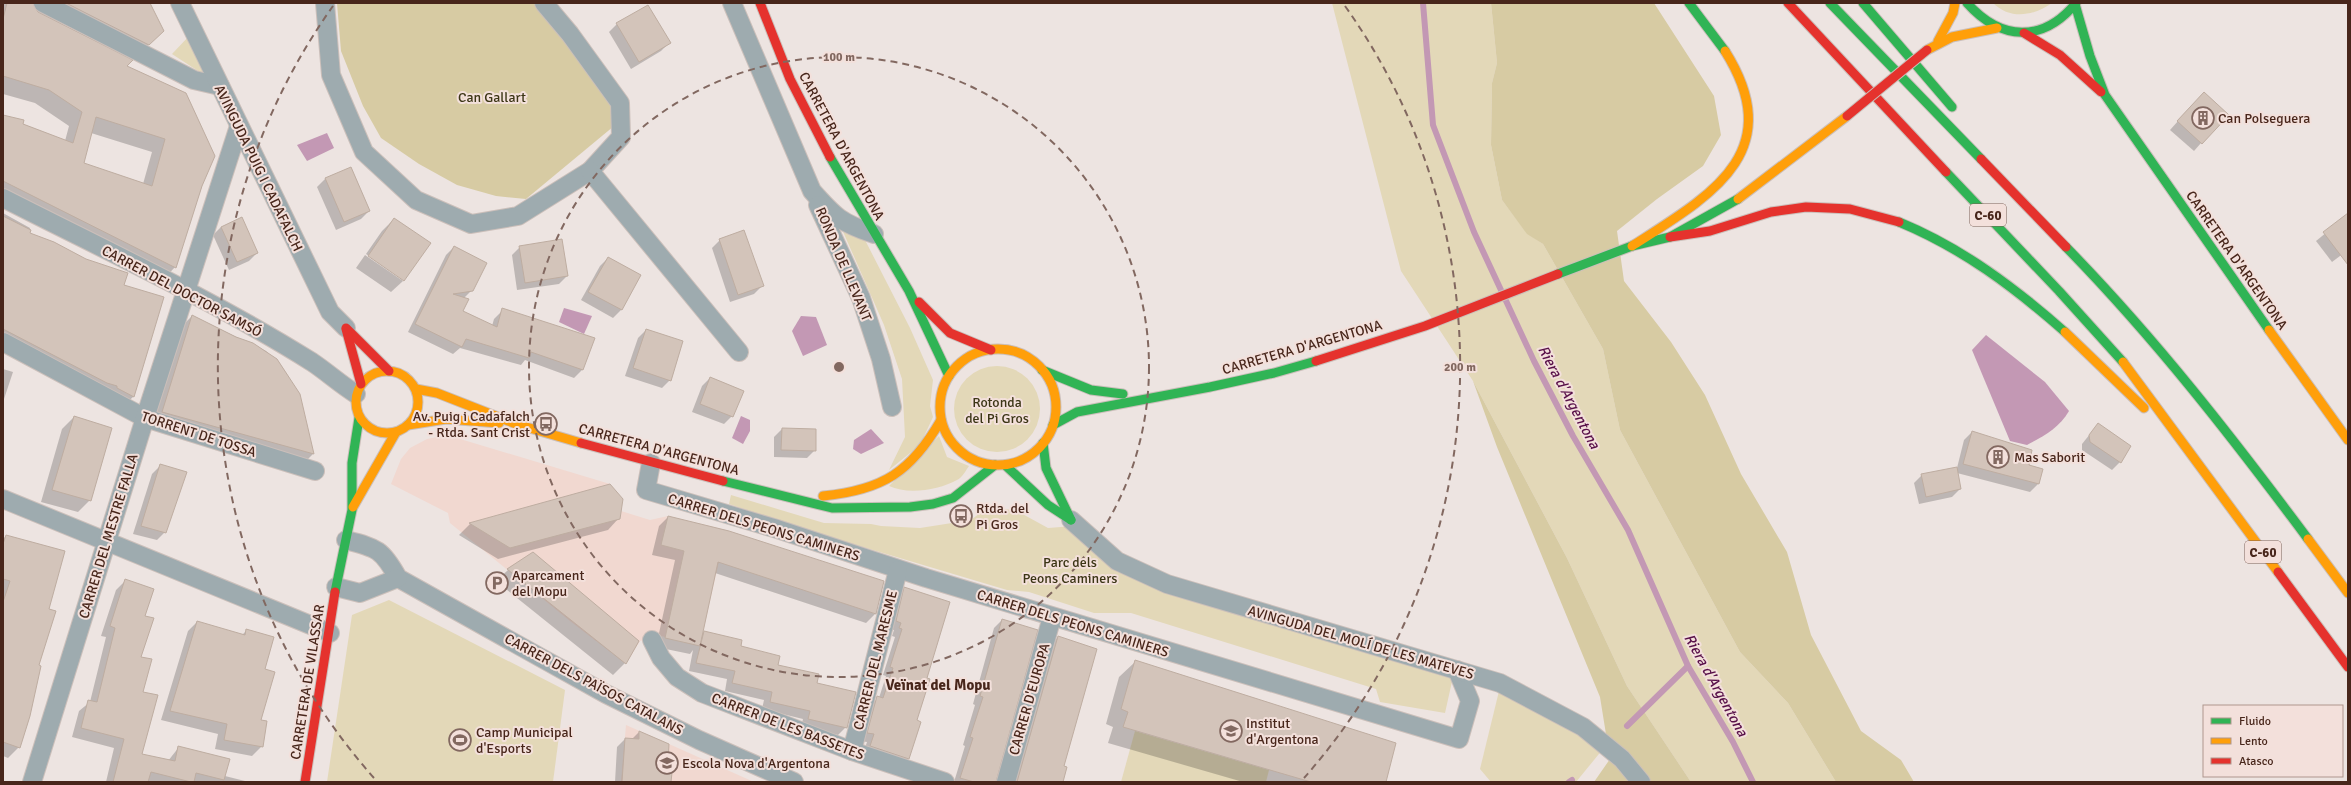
<svg xmlns="http://www.w3.org/2000/svg" width="2351" height="785" font-family="Signika,sans-serif">
<style>
.built{fill:#f1d8d0}
.green{fill:#e3d8b8}
.forest{fill:#d7cba3}
.water{fill:#c398b4}
.shadow{fill:#0003;fill-rule:evenodd}
.lines{fill:none;stroke-linecap:round;stroke-linejoin:round}
.stream{stroke:#c398b4;stroke-width:6}
.building{fill:#d3c4ba;stroke:#beada1;fill-rule:evenodd}
.street-casing{stroke:#cbbfba;stroke-width:20}
.fast-casing{stroke:#cbbfba;stroke-width:11}
.slow-casing{stroke:#cbbfba;stroke-width:11}
.jam-casing{stroke:#cbbfba;stroke-width:11}
.street{stroke:#9eabaf;stroke-width:18}
.fast{stroke:#30b455;stroke-width:9}
.slow{stroke:#ff9f0a;stroke-width:9}
.jam{stroke:#e5322d;stroke-width:9}
.jam-bridge-casing{stroke:#cbbfba;stroke-width:11;stroke-linecap:butt}
.jam-bridge{stroke:#e5322d;stroke-width:9}
.ring{fill:none;stroke:#826860;stroke-width:2;stroke-dasharray:7 5}
.labels{text-anchor:middle;stroke-width:4;stroke-linejoin:round;paint-order:stroke}
.shield{fill:#f3e0db;stroke:#7b5e55;stroke-width:1}
.shield-label{font-size:13px;font-weight:bold;fill:#48261b}
.park-label{font-size:14px;fill:#3b3515;stroke:#f3e0db}
.poi-label{font-size:14px;fill:#48261b;stroke:#f3e0db;text-anchor:start}
.street-label{font-size:14px;fill:#48261b;stroke:#f3e0db}
.water-label{font-size:15px;font-style:italic;fill:#581049;stroke:#f3e0db}
.neighbourhood-label{font-size:15px;font-weight:bold;fill:#48261b;stroke:#f3e0db}
.centre{fill:#826860;stroke:#f3e0db;stroke-width:2}
.ring-label{font-size:12px;text-anchor:middle;font-weight:bold;fill:#826860;stroke:#f3e0db;stroke-width:4;stroke-linejoin:round;paint-order:stroke}
</style>
<rect width="100%" height="100%" fill="#ede4e1"/>
<g class="built">
<polygon points="447,435 610,484 621,511 650,520 668,516 726,530 700,646 661,636 640,641 626,664 570,621 450,523 448,513 391,484 401,459 410,448 427,439"/>
<polygon points="626,725 669,744 754,782 621,782"/>
</g>
<g class="green">
<polygon points="1332,3 1491,3 1497,63 1492,83 1491,145 1502,200 1527,233 1543,244 1603,349 1620,430 1740,652 1788,703 1836,782 1691,782 1627,686 1567,558 1473,381 1401,271"/>
<path d="M1993 3H2052C2034 16 2010 20 1993 3Z"/>
<polygon points="191,34 215,82 172,54"/>
<polygon points="841,227 865,240 910,328 933,380 930,406 933,417 920,445 889,470 905,437 902,379 884,325"/>
<circle cx="997" cy="409" r="43"/>
<path d="M939 436 947 457 969 466C966 470 962 478 957 480 939 490 908 495 889 486Z"/>
<polygon points="731,495 824,523 871,524 881,526 920,528 971,520 989,506 1017,511 1048,528 1074,526 1115,567 1453,677 1445,713 1380,702 1376,689 1131,613 1094,613 1029,592 1007,590 816,533 729,504"/>
<polygon points="389,600 565,690 553,782 327,782 352,615"/>
<polygon points="1500,687 1603,749 1576,782 1491,782 1480,769"/>
<polygon points="1135,731 1269,770 1266,782 1121,782"/>
</g>
<g class="forest">
<polygon points="337,3 536,3 620,103 614,126 526,199 496,196 457,185 419,164 381,138 363,106 341,51"/>
<polygon points="1491,3 1654,3 1714,96 1721,135 1703,166 1657,199 1617,231 1624,281 1671,342 1705,395 1741,474 1787,552 1811,635 1861,731 1901,760 1914,782 1836,782 1788,703 1740,652 1620,430 1603,349 1543,244 1527,234 1502,200 1491,145 1492,83 1497,63"/>
<polygon points="1473,381 1567,558 1627,686 1691,782 1594,782 1610,759 1600,697 1497,447"/>
</g>
<g class="water">
<polygon points="327,133 334,148 307,161 297,145"/>
<polygon points="564,308 592,316 584,334 559,322"/>
<polygon points="801,316 816,317 827,345 803,356 792,331"/>
<path d="M1986 335 2045 382 2069 411C2059 428 2044 436 2027 445L2010 441 1972 350Z"/>
<polygon points="741,416 750,420 750,431 743,444 732,438"/>
<polygon points="871,429 884,443 861,454 853,449 854,440"/>
</g>
<g class="shadow">
<path d="M3 3H149V44L134 58 62 22 61 24 125 66 202 186 175 267 162 281 3 203V116L65 141 69 126 35 103 3 94ZM91 133 152 152 143 184 83 164Z"/>
<polygon points="617,24 669,43 661,51 631,69 609,32"/>
<polygon points="2196,101 2201,143 2194,151 2170,130"/>
<polygon points="351,168 369,211 361,219 336,230 317,187 325,179"/>
<polygon points="3,213 30,228 29,234 123,285 163,298 133,397 119,410 3,349"/>
<polygon points="2348,215 2348,250 2332,262 2316,241"/>
<polygon points="394,219 429,244 403,281 403,279 366,254 382,231"/>
<polygon points="221,227 257,253 249,261 229,270 213,235"/>
<polygon points="720,240 762,286 754,294 730,302 712,248"/>
<polygon points="454,247 472,290 464,298 462,311 492,326 494,319 502,311 593,339 582,370 574,378 525,360 521,365 460,348 453,354 408,332 446,255"/>
<polygon points="520,247 567,276 559,284 517,290 512,255"/>
<polygon points="365,255 403,281 391,292 356,268"/>
<polygon points="608,258 640,276 621,310 613,318 581,300 600,266"/>
<polygon points="192,316 266,351 282,367 299,395 313,454 299,468 148,426 178,330"/>
<polygon points="646,330 670,380 662,388 625,376 638,338"/>
<polygon points="3,369 13,372 3,402"/>
<polygon points="710,378 732,416 724,424 692,412 702,386"/>
<polygon points="74,417 90,500 78,512 41,502 62,429"/>
<polygon points="2098,424 2120,462 2112,470 2082,450 2082,444"/>
<polygon points="782,429 815,450 807,458 774,457 774,437"/>
<polygon points="1972,432 2028,465 2042,470 2038,484 2030,492 1957,473 1960,489 1952,497 1919,504 1914,483 1922,475 1957,468 1964,440"/>
<polygon points="160,466 165,532 157,540 133,534 152,474"/>
<polygon points="610,485 619,518 608,530 498,559 459,535 470,524"/>
<polygon points="668,517 875,614 866,623 715,573 701,635 704,632 815,683 846,727 838,735 801,727 803,719 762,709 764,700 725,691 727,679 689,671 693,650 690,654 656,647 675,560 652,555 659,526"/>
<polygon points="6,536 48,609 19,747 8,758 3,756 3,539"/>
<polygon points="533,554 625,663 613,675 496,581 508,570"/>
<polygon points="126,580 143,616 140,657 142,693 141,755 168,761 179,747 225,776 249,782 106,782 114,748 72,737 79,711 90,702 106,637 101,636 116,590"/>
<polygon points="905,588 926,679 908,758 900,766 863,754 867,742 860,741 869,705 879,698 886,676 883,675 895,637 892,636 894,630 889,629 897,596"/>
<polygon points="1002,620 995,782 954,782 965,746 963,745 975,705 973,704 994,628"/>
<polygon points="197,622 242,635 247,630 264,670 260,721 262,746 252,756 215,749 218,734 161,720 188,631"/>
<polygon points="1058,637 1063,766 1061,782 1012,782 1050,645"/>
<polygon points="1135,662 1385,782 1243,782 1108,743 1113,727 1106,724 1119,677"/>
<polygon points="639,732 668,744 667,762 670,782 615,782 617,747 625,739 631,740"/>
</g>
<g class="lines">
<g class="stream">
<polyline points="1423,3 1433,125 1474,232 1534,361 1573,436 1628,530 1688,666 1733,742 1753,782"/>
<polyline points="1627,726 1688,666"/>
<polyline points="1569,782 1572,780"/>
</g>
</g>
<g class="building">
<path d="M7 3H33L38 12 133 60 127 66 186 93 215 156 202 186 176 268 3 181V115L24 120 23 124 73 143 82 112 49 90 3 76V19ZM96 117 165 139 152 186 84 163Z"/>
<polygon points="66,3 150,3 164,31 149,45"/>
<polygon points="648,5 671,43 639,62 616,23"/>
<polygon points="2204,92 2229,115 2202,144 2177,121"/>
<polygon points="351,167 370,211 344,222 325,178"/>
<polygon points="2348,213 2348,265 2323,232"/>
<polygon points="3,216 31,230 30,233 54,242 86,259 128,273 124,285 164,297 134,397 117,388 117,386 107,383 3,329"/>
<polygon points="242,217 258,253 237,262 221,227"/>
<polygon points="394,218 431,243 404,281 368,256"/>
<polygon points="744,230 764,286 738,295 719,239"/>
<polygon points="562,239 568,276 525,283 519,246"/>
<polygon points="454,246 487,263 473,291 453,294 469,299 463,311 497,327 502,308 595,338 583,370 531,352 529,358 466,339 462,347 415,324"/>
<polygon points="608,257 641,275 622,310 588,292"/>
<polygon points="192,315 236,337 253,343 277,359 300,394 314,454 162,412"/>
<polygon points="646,329 683,341 671,381 633,368"/>
<polygon points="710,377 744,391 733,417 700,404"/>
<polygon points="74,416 112,428 91,501 52,490"/>
<polygon points="2098,423 2131,446 2121,463 2090,442 2089,435"/>
<polygon points="782,428 816,429 816,451 781,450"/>
<polygon points="1972,431 2032,450 2029,465 2043,469 2039,484 1963,464"/>
<polygon points="160,464 187,472 166,533 141,526"/>
<polygon points="1957,467 1961,489 1926,497 1921,474"/>
<polygon points="610,484 623,499 620,519 510,548 469,523"/>
<polygon points="668,516 729,531 884,581 876,614 718,562 700,646 665,638 684,551 661,545"/>
<polygon points="6,535 65,551 49,609 56,611 39,665 41,666 30,716 20,748 3,742 3,602 10,581 3,579 3,544"/>
<polygon points="533,552 639,641 626,664 507,569"/>
<polygon points="125,579 154,589 145,616 154,618 141,657 152,659 143,692 158,695 142,754 175,761 178,746 230,759 224,780 196,773 194,782 191,782 151,772 148,782 113,782 124,739 81,728 88,700 97,702 115,628 110,626"/>
<polygon points="904,587 950,602 927,678 930,679 917,720 921,722 909,759 870,746 874,734 867,733 877,696 883,698 893,668 890,667 902,629 899,628 901,623 896,621"/>
<polygon points="1002,619 1038,630 996,782 974,782 960,778 973,738 970,737 983,697 980,696"/>
<polygon points="197,621 245,635 246,629 274,637 265,669 275,672 261,720 267,721 263,747 224,740 227,724 170,711"/>
<polygon points="704,631 742,640 741,646 780,656 778,665 819,674 817,683 856,692 847,728 808,719 810,711 770,702 772,692 732,683 735,671 696,663"/>
<polygon points="1058,636 1097,649 1064,766 1067,767 1063,782 1017,782"/>
<polygon points="1135,660 1396,743 1386,782 1311,782 1123,727 1128,712 1121,709"/>
<polygon points="639,731 669,744 668,762 673,763 671,782 622,782 625,738 639,739"/>
</g>
<g class="lines">
<g class="street-casing">
<g id="street">
<polyline points="43,3 194,80 220,86"/>
<polyline points="180,3 330,312 346,328"/>
<polyline points="325,3 331,75 364,152 416,200 471,224 518,216 590,171 621,137 620,103 570,34 544,3"/>
<path d="M732 3 812 191C835 217 841 223 874 234"/>
<polyline points="590,171 739,352"/>
<path d="M3 198C107 251 213 300 312 362 327 372 340 384 356 394"/>
<polyline points="818,205 861,298 881,359 892,407"/>
<polyline points="3,342 145,418 315,471"/>
<polyline points="651,463 646,490 777,529 926,578 1459,739 1470,701 1457,670"/>
<polyline points="3,499 330,633"/>
<polyline points="1071,520 1117,561 1167,584 1500,683 1583,727 1622,759 1641,782"/>
<path d="M346 540C377 548 382 549 398 578L606 694 699 740 794 782"/>
<polyline points="336,587 360,593 398,578"/>
<polyline points="652,640 661,658 677,677 702,693 852,751 945,782"/>
<polyline points="852,751 898,570"/>
<polyline points="32,782 145,418 239,126"/>
<polyline points="1006,782 1052,617"/>
</g>
</g>
<g class="fast-casing">
<g id="fast">
<polyline points="1689,3 1725,51"/>
<polyline points="1830,3 1981,159"/>
<polyline points="1863,3 1952,107"/>
<path d="M1967 3C2001 41 2043 43 2076 3"/>
<polyline points="2075,4 2090,56 2105,95 2269,330"/>
<polyline points="830,157 909,291 949,376"/>
<polyline points="1946,172 2059,291 2123,362"/>
<path d="M1899 222C1962 248 2014 287 2065 332"/>
<path d="M2066 247C2155 338 2232 437 2308 539"/>
<polyline points="1558,274 1632,246 1670,237 1738,199"/>
<polyline points="1042,370 1091,390 1123,394"/>
<polyline points="1053,425 1077,412 1210,387 1274,373 1316,361"/>
<polyline points="1043,443 1046,468 1071,520"/>
<polyline points="1005,465 1048,505 1071,520"/>
<polyline points="723,481 832,508 910,507 933,504 953,498 995,465"/>
<polyline points="335,592 352,510 352,463 359,418"/>
</g>
</g>
<g class="slow-casing">
<g id="slow">
<polyline points="1938,41 1953,13 1955,3"/>
<polyline points="1927,50 1952,37 1997,28"/>
<polyline points="1738,199 1847,116"/>
<path d="M1632 246C1710 196 1789 153 1725 51"/>
<polyline points="2269,330 2348,440"/>
<polyline points="2065,332 2144,408"/>
<circle cx="998" cy="407" r="58"/>
<polyline points="2123,362 2278,572"/>
<circle cx="387" cy="402" r="31"/>
<polyline points="416,389 437,393 516,424 581,443"/>
<polyline points="408,425 446,419 499,423"/>
<path d="M823 496C883 490 911 472 941 420"/>
<polyline points="353,507 396,432"/>
<polyline points="2308,539 2348,593"/>
</g>
</g>
<g class="jam-casing">
<g id="jam">
<polyline points="760,3 790,79 830,157"/>
<polyline points="1788,3 1946,172"/>
<polyline points="2024,33 2060,55 2101,92"/>
<polyline points="1981,159 2066,247"/>
<polyline points="1670,237 1710,231 1771,212 1806,207 1850,209 1899,222"/>
<polyline points="919,302 950,333 991,350"/>
<polyline points="346,328 389,371"/>
<polyline points="346,329 361,384"/>
<polyline points="1316,361 1425,326 1558,274"/>
<polyline points="581,443 723,481"/>
<polyline points="2278,572 2348,667"/>
<polyline points="305,782 335,592"/>
</g>
</g>
<use href="#street" class="street"/>
<use href="#fast" class="fast"/>
<use href="#slow" class="slow"/>
<use href="#jam" class="jam"/>
<g class="jam-bridge-casing">
<polyline id="jam-bridge" points="1847,116 1927,50"/>
</g>
<use href="#jam-bridge" class="jam-bridge"/>
</g>
<g class="ring">
<circle cx="839" cy="367" r="310"/>
<path d="M374 778A621 621 0 0 1 333 6M1345 6A621 621 0 0 1 1304 778"/>
</g>
<defs>
<g id="building-ring" transform="scale(1.15)"><circle r="9.5" fill="#f3e0db" stroke="#826860" stroke-width="1.5"/><path d="M-4-6H4V6H1V3H-1V6H-4ZM-2.5-4.3h1.7v1.8h-1.7ZM.8-4.3h1.7v1.8H.8ZM-2.5-1h1.7V.8h-1.7ZM.8-1h1.7V.8H.8Z" fill="#826860"/></g>
<g id="bus-ring" transform="scale(1.15)"><circle r="9.5" fill="#f3e0db" stroke="#826860" stroke-width="1.5"/><path d="M-5-6H5V4H4V6H2V4H-2V6H-4V4H-5ZM-3.5-4V0h7V-4ZM-3.5 1.2v1.5H-2V1.2ZM2 1.2v1.5H3.5V1.2Z" fill="#826860"/></g>
<g id="parking-ring" transform="scale(1.15)"><circle r="9.5" fill="#f3e0db" stroke="#826860" stroke-width="1.5"/><path d="M-3.5-5.5H1a3.5 3.5 0 0 1 0 7H-1V5.5H-3.5ZM-1-3.4V-.6H.8a1.4 1.4 0 0 0 0-2.8Z" fill="#826860"/></g>
<g id="school-ring" transform="scale(1.15)"><circle r="9.5" fill="#f3e0db" stroke="#826860" stroke-width="1.5"/><path d="M0-5L7-2L0 1L-7-2ZM-4 1L0 2.5L4 1V4Q0 6-4 4Z" fill="#826860"/></g>
<g id="stadium-ring" transform="scale(1.15)"><circle r="9.5" fill="#f3e0db" stroke="#826860" stroke-width="1.5"/><path d="M0-5a6.5 5 0 1 0 0 10a6.5 5 0 1 0 0-10ZM-3.5-1.8h7v3.6h-7Z" fill="#826860"/></g>
</defs>
<g fill-rule="evenodd">
<use href="#building-ring" x="2203" y="118"/>
<use href="#bus-ring" x="546" y="424"/>
<use href="#building-ring" x="1998" y="457"/>
<use href="#bus-ring" x="961" y="516"/>
<use href="#parking-ring" x="497" y="583"/>
<use href="#school-ring" x="1231" y="731"/>
<use href="#stadium-ring" x="460" y="740"/>
<use href="#school-ring" x="667" y="763"/>
</g>
<g class="labels">
<g class="shield">
<rect x="1970" y="204" width="36" height="22" rx="3"/>
<rect x="2245" y="541" width="36" height="22" rx="3"/>
</g>
<g class="shield-label">
<text x="1988" y="220">C-60</text>
<text x="2263" y="557">C-60</text>
</g>
<g class="park-label">
<text x="492" y="102">Can Gallart</text>
<text x="997" y="407">Rotonda<tspan x="997" dy="16">del Pi Gros</tspan></text>
<text x="1070" y="567">Parc dels<tspan x="1070" dy="16">Peons Caminers</tspan></text>
</g>
<g class="poi-label">
<text x="2218" y="123">Can Polseguera</text>
<text x="530" y="421" text-anchor="end">Av. Puig i Cadafalch<tspan x="530" dy="16">- Rtda. Sant Crist</tspan></text>
<text x="2014" y="462">Mas Saborit</text>
<text x="976" y="513">Rtda. del<tspan x="976" dy="16">Pi Gros</tspan></text>
<text x="512" y="580">Aparcament<tspan x="512" dy="16">del Mopu</tspan></text>
<text x="1246" y="728">Institut<tspan x="1246" dy="16">d'Argentona</tspan></text>
<text x="476" y="737">Camp Municipal<tspan x="476" dy="16">d'Esports</tspan></text>
<text x="682" y="768">Escola Nova d'Argentona</text>
</g>
<g class="street-label">
<text transform="translate(842 146) rotate(62)" y="5">CARRETERA D'ARGENTONA</text>
<text transform="translate(259 168) rotate(64)" y="5">AVINGUDA PUIG I CADAFALCH</text>
<text transform="translate(2237 260) rotate(55)" y="5">CARRETERA D'ARGENTONA</text>
<text transform="translate(844 264) rotate(67)" y="5">RONDA DE LLEVANT</text>
<text transform="translate(182 291) rotate(28)" y="5">CARRER DEL DOCTOR SAMSÓ</text>
<text transform="translate(1302 347) rotate(-16)" y="5">CARRETERA D'ARGENTONA</text>
<text transform="translate(199 434) rotate(18)" y="5">TORRENT DE TOSSA</text>
<text transform="translate(659 449) rotate(15)" y="5">CARRETERA D'ARGENTONA</text>
<text transform="translate(764 527) rotate(17)" y="5">CARRER DELS PEONS CAMINERS</text>
<text transform="translate(108 536) rotate(-73)" y="5">CARRER DEL MESTRE FALLA</text>
<text transform="translate(1073 623) rotate(17)" y="5">CARRER DELS PEONS CAMINERS</text>
<text transform="translate(1361 642) rotate(16)" y="5">AVINGUDA DEL MOLÍ DE LES MATEVES</text>
<text transform="translate(875 660) rotate(-76)" y="5">CARRER DEL MARESME</text>
<text transform="translate(307 682) rotate(-81)" y="5">CARRETERA DE VILASSAR</text>
<text transform="translate(594 684) rotate(28)" y="5">CARRER DELS PAÏSOS CATALANS</text>
<text transform="translate(1029 699) rotate(-74)" y="5">CARRER D'EUROPA</text>
<text transform="translate(788 726) rotate(21)" y="5">CARRER DE LES BASSETES</text>
</g>
<g class="water-label">
<text transform="translate(1569 397) rotate(62)" y="5">Riera d'Argentona</text>
<text transform="translate(1716 685) rotate(61)" y="5">Riera d'Argentona</text>
</g>
<g class="neighbourhood-label">
<text x="938" y="690">Veïnat del Mopu</text>
</g>
</g>
<circle cx="839" cy="367" r="6" class="centre"/>
<g class="ring-label">
<text x="839" y="61">100 m</text>
<text x="1460" y="371">200 m</text>
</g>
<rect width="2351" height="785" fill="none" stroke="#48261b" stroke-width="8"/>
<rect x="2203" y="705" width="140" height="72" fill="#f3e0db" stroke="#af968e"/>
<rect x="2211" y="718" width="20" height="6" fill="#30b455" stroke="#af968e"/>
<text x="2239" y="725" font-size="12" fill="#48261b">Fluido</text>
<rect x="2211" y="738" width="20" height="6" fill="#ff9f0a" stroke="#af968e"/>
<text x="2239" y="745" font-size="12" fill="#48261b">Lento</text>
<rect x="2211" y="758" width="20" height="6" fill="#e5322d" stroke="#af968e"/>
<text x="2239" y="765" font-size="12" fill="#48261b">Atasco</text>
</svg>
